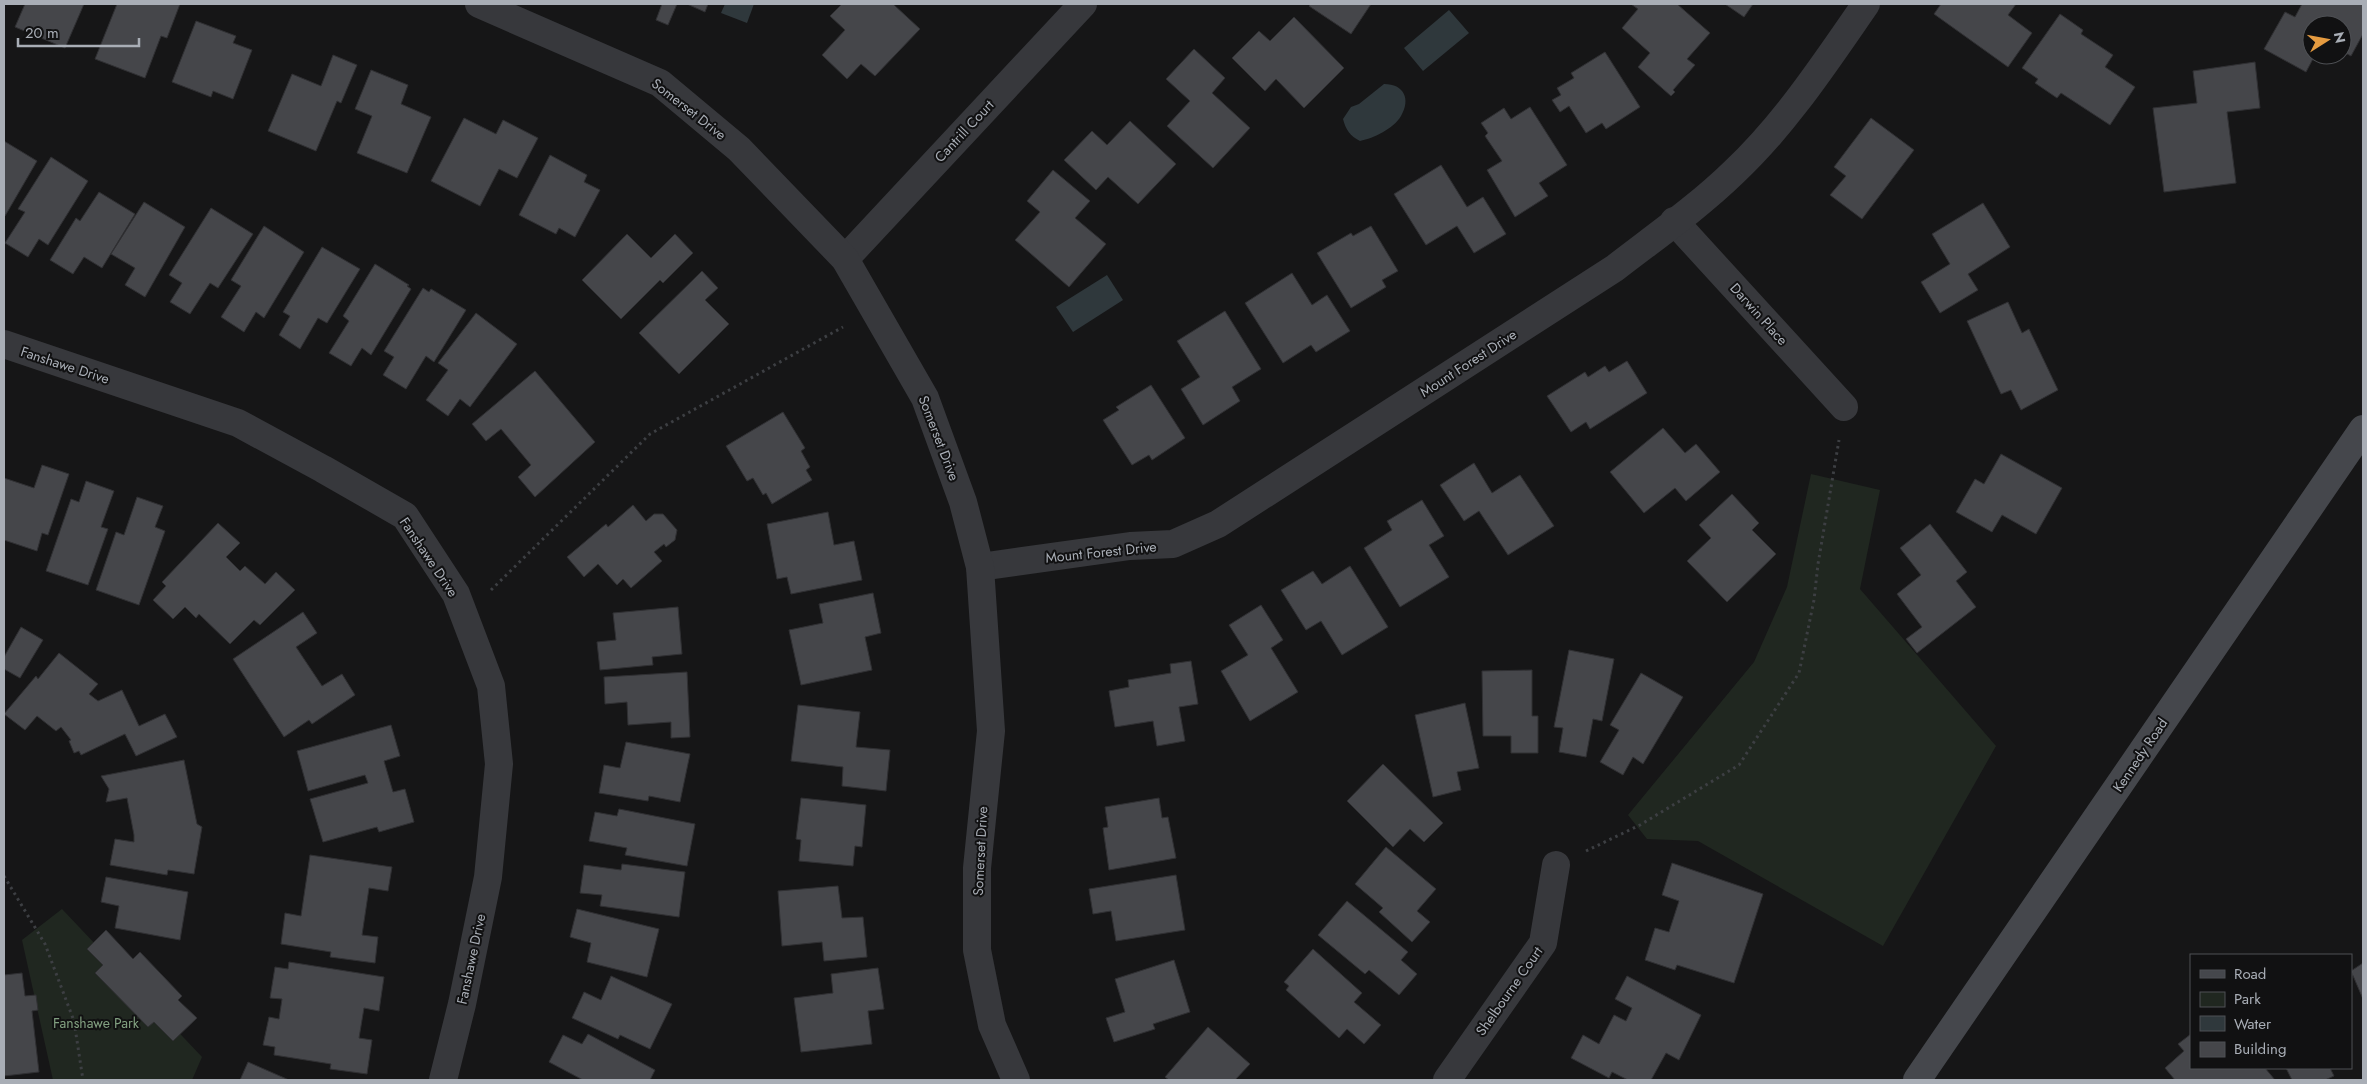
<svg xmlns="http://www.w3.org/2000/svg" width="2367" height="1084" font-family="Jost,sans-serif">
<style>
.green{fill:#202720}
.water{fill:#2f383c}
.building{fill:#45464a;stroke:#303033}
.lines{fill:none;stroke-linecap:round;stroke-linejoin:round}
.path{stroke:#3d3f43;stroke-width:3;stroke-dasharray:2.5 4;stroke-linecap:butt}
.minor{stroke:#37383c;stroke-width:28}
.tertiary{stroke:#37383c;stroke-width:28}
.secondary{stroke:#45474c;stroke-width:28}
.labels{text-anchor:middle;stroke-width:4;stroke-linejoin:round;paint-order:stroke}
.street-label{font-size:14px;fill:#a9aeb6;stroke:#111112}
.park-label{font-size:14px;fill:#82a081;stroke:#111112}
</style>
<rect width="100%" height="100%" fill="#161617"/>
<g class="green">
<polygon points="1811,474 1880,490 1860,589 1996,746 1883,946 1698,841 1647,839 1628,815 1754,662 1787,587"/>
<polygon points="62,909 202,1057 192,1080 53,1080 22,940"/>
</g>
<g class="water">
<polygon points="725,4 754,4 747,23 721,13"/>
<polygon points="1449,10 1469,33 1423,71 1404,48"/>
<path d="M1384 84C1404 84 1411 99 1401 116 1393 129 1374 138 1360 141 1350 136 1346 130 1343 119L1351 107 1359 104Z"/>
<polygon points="1107,275 1123,300 1073,332 1056,307"/>
</g>
<g class="building">
<polygon points="25,4 84,4 65,48 15,27"/>
<polygon points="117,4 180,4 167,38 161,36 145,78 95,59"/>
<polygon points="662,4 677,4 668,25 656,20"/>
<polygon points="687,4 708,4 705,12"/>
<polygon points="842,4 893,4 920,29 875,76 861,64 847,79 822,55 845,30 830,16"/>
<polygon points="1311,4 1371,4 1351,34 1309,6"/>
<polygon points="1631,4 1677,4 1710,33 1687,59 1695,65 1673,90 1675,92 1671,96 1638,67 1650,53 1622,28 1638,9"/>
<polygon points="1725,4 1753,4 1744,17"/>
<polygon points="1941,4 2016,4 2008,15 2032,33 2008,67 1934,14"/>
<polygon points="2302,4 2363,4 2363,34 2351,56 2342,51 2342,25 2312,25 2312,55 2315,55 2306,72 2264,49 2285,12 2295,17"/>
<polygon points="2060,14 2083,30 2081,34 2113,55 2105,67 2135,87 2110,125 2061,93 2057,98 2035,83 2038,79 2022,68"/>
<polygon points="1294,17 1344,68 1304,108 1276,79 1265,91 1232,58 1259,31 1270,41"/>
<polygon points="196,21 236,36 233,43 252,50 233,99 213,91 211,97 172,82"/>
<polygon points="1194,49 1225,78 1212,93 1250,128 1213,168 1167,126 1190,101 1166,79"/>
<polygon points="1605,52 1640,107 1606,129 1602,123 1586,133 1569,106 1560,112 1552,100 1561,95 1557,88 1574,78 1571,73"/>
<polygon points="333,55 357,65 341,103 337,101 316,151 268,131 292,74 321,86"/>
<polygon points="2255,62 2260,108 2227,112 2236,183 2164,192 2153,108 2197,103 2193,71"/>
<polygon points="371,70 408,85 401,104 431,117 407,173 357,153 372,116 355,109"/>
<polygon points="1530,107 1567,165 1539,183 1548,196 1515,217 1487,170 1502,161 1485,136 1488,133 1481,123 1504,108 1511,119"/>
<polygon points="464,118 496,134 503,120 538,138 517,178 499,169 480,206 431,181"/>
<polygon points="1871,118 1914,150 1862,219 1830,195 1846,176 1834,167"/>
<polygon points="1130,121 1176,164 1138,204 1108,177 1096,190 1064,160 1092,131 1107,145"/>
<polygon points="4,141 37,161 5,216 4,215"/>
<polygon points="550,155 587,175 584,182 600,190 575,237 559,228 556,234 519,215"/>
<polygon points="51,157 88,181 48,245 39,239 28,257 5,243 25,212 18,209"/>
<polygon points="1441,165 1467,207 1483,197 1506,234 1474,253 1457,226 1426,245 1394,194"/>
<polygon points="1053,170 1090,201 1075,218 1106,244 1069,287 1015,240 1040,212 1027,201"/>
<polygon points="99,192 135,214 102,268 84,257 73,274 50,260 76,218 80,221"/>
<polygon points="144,202 185,227 145,297 125,285 135,268 111,254"/>
<polygon points="1983,203 2010,247 1968,274 1978,290 1940,313 1921,282 1950,264 1932,234"/>
<polygon points="211,208 253,234 218,288 210,283 190,314 170,302 182,283 169,275"/>
<polygon points="264,226 304,252 264,318 256,312 244,332 221,317 241,286 231,280"/>
<polygon points="1371,226 1398,271 1382,280 1386,287 1351,308 1317,253 1351,233 1353,236"/>
<polygon points="627,234 651,258 675,234 693,253 663,283 660,280 621,319 582,280"/>
<polygon points="322,247 360,269 327,323 318,318 300,349 279,335 290,316 283,312"/>
<polygon points="375,264 409,285 407,286 411,289 371,355 362,348 351,366 329,353 349,321 343,316"/>
<polygon points="702,271 718,288 705,300 729,324 679,374 639,333"/>
<polygon points="1292,273 1312,305 1327,295 1350,331 1316,352 1311,345 1283,363 1245,303"/>
<polygon points="423,288 429,292 431,289 466,310 434,362 426,356 406,389 383,375 394,357 384,351"/>
<polygon points="2008,302 2022,333 2029,329 2058,390 2021,410 2011,390 2001,394 1967,321"/>
<polygon points="1225,311 1261,369 1232,387 1240,401 1203,425 1181,389 1200,377 1177,341"/>
<polygon points="476,313 517,344 470,407 460,399 448,416 426,400 448,370 438,363"/>
<polygon points="1627,361 1647,393 1590,429 1586,422 1571,432 1547,396 1585,372 1588,377 1605,366 1609,372"/>
<polygon points="535,371 595,442 535,497 518,477 531,465 501,429 486,441 472,424"/>
<polygon points="1151,385 1185,438 1152,460 1149,455 1132,465 1103,420 1119,410 1116,407"/>
<polygon points="783,412 805,448 801,451 810,467 806,470 812,480 772,504 766,493 763,495 753,478 747,481 726,446"/>
<polygon points="1663,428 1685,453 1696,444 1720,472 1686,501 1675,488 1644,513 1610,472"/>
<polygon points="2001,454 2062,488 2036,534 2002,515 1992,532 1956,512 1975,479 1984,484"/>
<polygon points="1474,463 1492,493 1520,475 1554,526 1508,555 1479,511 1464,521 1440,485"/>
<polygon points="42,465 69,474 48,535 42,533 37,551 4,540 4,478 34,488"/>
<polygon points="86,481 114,491 101,527 108,529 88,585 46,571 71,499 79,502"/>
<polygon points="1732,494 1759,523 1752,530 1776,554 1727,602 1687,561 1711,538 1699,525"/>
<polygon points="137,497 163,506 155,527 165,531 139,605 96,590 116,532 124,535"/>
<polygon points="1422,500 1444,536 1429,545 1449,577 1400,607 1364,548 1392,530 1387,521"/>
<polygon points="633,505 646,521 654,514 663,514 677,530 675,540 666,547 664,544 654,552 662,561 631,588 623,579 617,585 598,564 584,577 567,557 606,524 608,527"/>
<polygon points="828,512 834,545 854,541 862,580 791,594 787,577 777,579 767,524"/>
<polygon points="218,523 240,543 226,557 240,571 245,566 265,584 276,572 295,590 260,625 254,620 230,644 199,614 196,618 185,607 173,619 153,600 166,586 162,582"/>
<polygon points="1930,524 1967,572 1956,581 1976,607 1917,653 1906,639 1922,627 1897,594 1921,575 1900,548"/>
<polygon points="1350,566 1388,627 1342,655 1321,621 1306,630 1281,590 1313,571 1322,584"/>
<polygon points="873,593 881,633 865,637 872,670 801,685 789,630 823,623 819,604"/>
<polygon points="1261,605 1283,640 1271,648 1298,692 1250,721 1221,671 1248,655 1229,625"/>
<polygon points="678,607 682,654 652,657 653,665 600,670 597,642 616,640 613,613"/>
<polygon points="303,612 317,633 296,647 322,686 342,674 355,695 312,724 309,720 284,737 233,659"/>
<polygon points="21,627 43,640 20,678 4,669 4,657"/>
<polygon points="1569,650 1614,659 1602,721 1593,719 1586,757 1559,752 1563,728 1554,727"/>
<polygon points="59,653 98,684 89,694 98,701 122,690 139,726 165,714 177,737 136,756 125,734 81,755 79,751 74,753 69,741 71,740 61,727 56,731 37,716 25,730 4,714 36,676 38,679"/>
<polygon points="1191,661 1198,704 1179,707 1185,741 1157,746 1153,721 1115,727 1109,691 1129,687 1128,680 1171,673 1170,664"/>
<polygon points="1532,670 1532,716 1538,716 1538,753 1511,753 1511,736 1483,736 1482,671"/>
<polygon points="687,672 690,737 671,738 671,722 628,725 627,702 605,704 604,677"/>
<polygon points="1641,673 1683,697 1643,764 1633,757 1623,775 1600,762 1619,730 1610,725"/>
<polygon points="1465,703 1479,768 1457,772 1461,790 1433,797 1415,715"/>
<polygon points="798,705 860,712 856,747 890,750 886,791 842,786 843,767 791,761"/>
<polygon points="391,725 400,756 384,761 393,792 405,789 414,822 379,832 377,827 323,842 310,799 368,783 365,775 308,791 297,751"/>
<polygon points="626,742 690,754 680,802 649,796 648,801 599,793 604,765 620,768"/>
<polygon points="184,760 197,824 202,827 194,874 168,870 167,875 110,865 115,839 134,842 134,835 127,798 106,802 109,789 101,776"/>
<polygon points="1383,764 1443,823 1424,842 1410,829 1393,847 1347,801"/>
<polygon points="801,798 866,805 862,847 855,846 853,866 799,861 801,840 796,839"/>
<polygon points="1159,798 1162,818 1168,817 1176,858 1109,870 1103,828 1108,827 1105,807"/>
<polygon points="619,809 695,824 687,866 625,855 627,848 589,841 595,812 617,816"/>
<polygon points="1386,847 1436,889 1417,911 1430,922 1412,942 1379,912 1383,908 1355,884"/>
<polygon points="310,855 392,867 388,891 369,888 362,935 378,937 375,963 330,957 331,952 281,944 285,913 301,916"/>
<polygon points="1672,863 1763,894 1734,983 1677,965 1675,970 1645,960 1655,928 1669,932 1679,901 1662,895"/>
<polygon points="622,864 685,872 679,917 600,906 602,895 580,893 584,865 621,870"/>
<polygon points="1176,875 1185,930 1116,941 1111,911 1093,914 1089,889"/>
<polygon points="106,877 188,892 180,940 115,928 119,906 101,902"/>
<polygon points="838,886 842,918 863,917 867,957 824,961 822,942 782,946 778,891"/>
<polygon points="1347,901 1408,952 1401,960 1417,974 1399,995 1369,970 1365,974 1318,935"/>
<polygon points="577,909 659,929 647,977 587,962 591,943 570,937"/>
<polygon points="106,930 133,959 140,952 182,996 178,1000 197,1018 173,1041 154,1022 148,1027 95,973 103,965 87,949"/>
<polygon points="1313,949 1362,993 1354,1002 1381,1025 1364,1044 1347,1029 1339,1038 1286,990 1289,986 1284,982"/>
<polygon points="1174,960 1190,1012 1153,1024 1155,1029 1114,1042 1106,1018 1125,1012 1115,979"/>
<polygon points="289,962 384,977 379,1011 364,1008 359,1038 372,1040 367,1074 330,1069 331,1064 274,1055 275,1047 263,1045 269,1017 279,1019 282,999 270,998 275,967 288,969"/>
<polygon points="2363,963 2363,999 2351,971"/>
<polygon points="878,968 884,1009 868,1011 872,1044 801,1052 794,998 833,993 831,974"/>
<polygon points="22,973 25,996 36,995 38,1010 32,1011 39,1072 4,1076 4,975"/>
<polygon points="611,976 672,1004 650,1049 620,1035 618,1039 572,1018 584,992 601,1000"/>
<polygon points="1627,976 1701,1015 1679,1060 1666,1053 1651,1080 1628,1080 1612,1072 1609,1078 1571,1058 1583,1035 1599,1044 1614,1015 1626,1021 1632,1008 1615,999"/>
<polygon points="1208,1027 1250,1064 1235,1080 1169,1080 1165,1077"/>
<polygon points="588,1034 655,1070 650,1080 583,1080 549,1062 563,1035 582,1044"/>
<polygon points="2191,1034 2191,1068 2265,1068 2275,1080 2175,1080 2165,1068 2184,1051 2178,1044"/>
<polygon points="248,1062 289,1080 240,1080"/>
<polygon points="2286,1068 2330,1068 2334,1076 2325,1080 2292,1080"/>
</g>
<g class="lines">
<g class="path">
<polyline points="491,590 650,434 843,327"/>
<polyline points="1586,851 1640,825 1739,765 1799,673 1814,600 1818,564 1839,440"/>
<polyline points="4,876 45,944 74,1021 83,1080"/>
</g>
<g class="minor">
<polyline points="1674,221 1844,407"/>
<polyline points="845,259 1083,4"/>
<polyline points="4,344 238,423 323,469 405,516 456,594 491,686 499,764 488,877 462,1004 443,1080"/>
<path d="M980 567 1130 546 1173 544 1218 524 1615 268C1655 237 1698 207 1734 172 1786 123 1825 63 1866 4"/>
<polyline points="1447,1080 1543,943 1556,865"/>
</g>
<polyline class="tertiary" points="479,4 660,83 739,149 845,259 925,398 963,502 980,567 991,731 977,868 977,950 992,1025 1016,1080"/>
<polyline class="secondary" points="1917,1080 2363,429"/>
</g>
<g class="labels">
<g class="street-label">
<text transform="translate(689 109) rotate(38)" y="5">Somerset Drive</text>
<text transform="translate(964 131) rotate(-47)" y="5">Cantrill Court</text>
<text transform="translate(1759 314) rotate(48)" y="5">Darwin Place</text>
<text transform="translate(1468 363) rotate(-33)" y="5">Mount Forest Drive</text>
<text transform="translate(65 365) rotate(18)" y="5">Fanshawe Drive</text>
<text transform="translate(939 438) rotate(69)" y="5">Somerset Drive</text>
<text transform="translate(1101 552) rotate(-6)" y="5">Mount Forest Drive</text>
<text transform="translate(429 557) rotate(56)" y="5">Fanshawe Drive</text>
<text transform="translate(2140 755) rotate(-56)" y="5">Kennedy Road</text>
<text transform="translate(980 851) rotate(-87)" y="5">Somerset Drive</text>
<text transform="translate(471 959) rotate(-78)" y="5">Fanshawe Drive</text>
<text transform="translate(1509 991) rotate(-55)" y="5">Shelbourne Court</text>
</g>
<g class="park-label">
<text x="96" y="1028">Fanshawe Park</text>
</g>
</g>
<rect width="2367" height="1084" fill="none" stroke="#a9aeb6" stroke-width="10"/>
<rect x="2190" y="954" width="162" height="115" fill="#111112" stroke="#4e5054"/>
<rect x="2200" y="970" width="25" height="8" fill="#45474c" stroke="#4e5054"/>
<text x="2234" y="979" font-size="15" fill="#a9aeb6">Road</text>
<rect x="2200" y="992" width="25" height="15" fill="#202720" stroke="#4e5054"/>
<text x="2234" y="1004" font-size="15" fill="#a9aeb6">Park</text>
<rect x="2200" y="1016" width="25" height="15" fill="#2f383c" stroke="#4e5054"/>
<text x="2234" y="1029" font-size="15" fill="#a9aeb6">Water</text>
<rect x="2200" y="1042" width="25" height="15" fill="#45464a" stroke="#4e5054"/>
<text x="2234" y="1054" font-size="15" fill="#a9aeb6">Building</text>
<g transform="translate(2327 40) rotate(79)"><circle r="24" fill="#111112" stroke="#4e5054"/>
<path d="M0-4L9 19L0 12L-9 19Z" fill="#e59b40"/>
<text y="-8" font-size="14" font-weight="bold" text-anchor="middle" fill="#a9aeb6">N</text>
</g>
<path d="M18 38v8h121v-8" fill="none" stroke="#a9aeb6" stroke-width="2.5"/>
<text x="25" y="38" font-size="15" fill="#a9aeb6" stroke="#111112" stroke-width="4" paint-order="stroke">20 m</text>
</svg>
